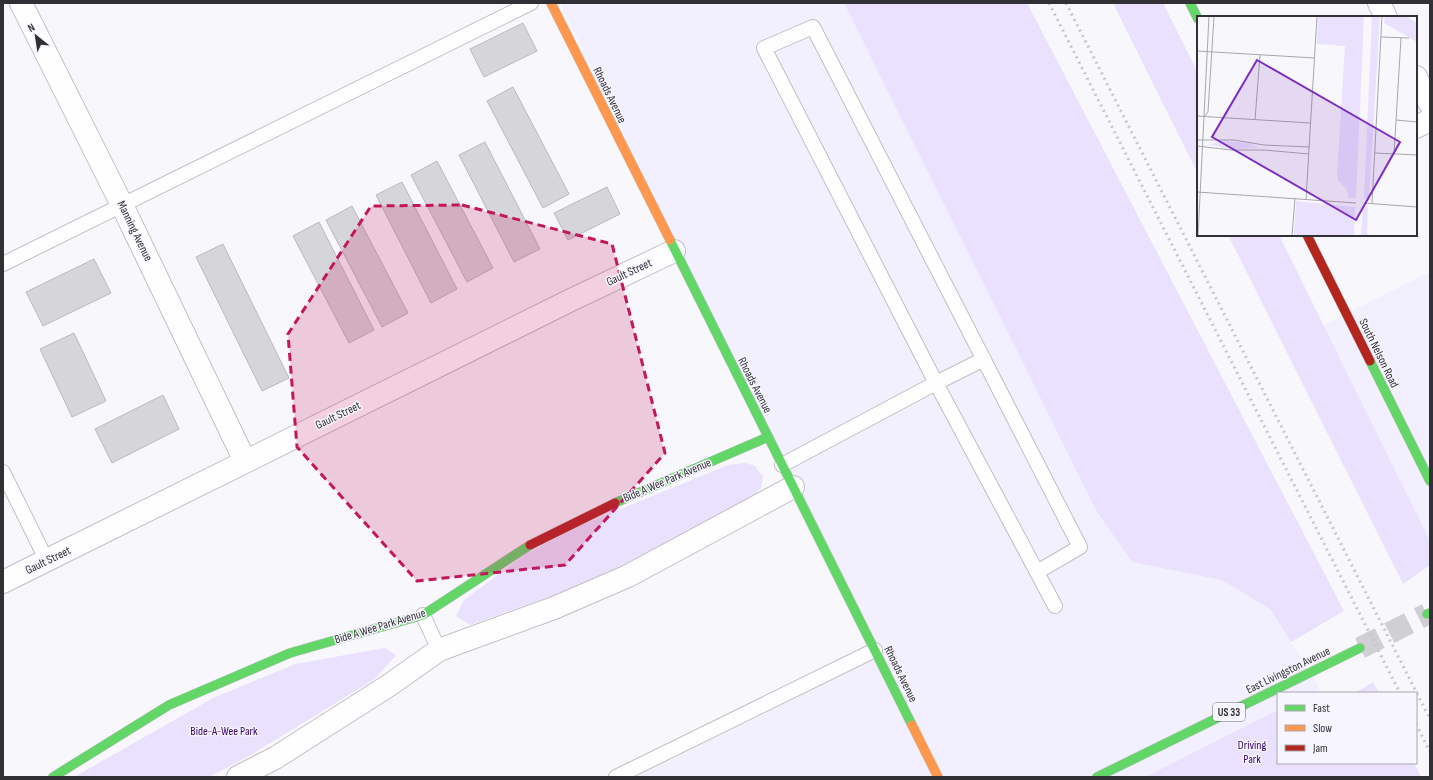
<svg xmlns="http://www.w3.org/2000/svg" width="1433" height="780" font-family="'Sofia Sans Condensed',sans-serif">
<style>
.built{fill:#f2effe}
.green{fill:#e9e1fe}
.building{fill:#d6d5da;stroke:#bab9be}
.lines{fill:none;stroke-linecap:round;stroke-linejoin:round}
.primary-tunnel{stroke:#d0cfd4;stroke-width:22;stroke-dasharray:22 11;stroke-linecap:butt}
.lane-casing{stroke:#c0bfc3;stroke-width:16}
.street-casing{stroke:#c0bfc3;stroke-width:24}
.fast-casing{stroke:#c0bfc3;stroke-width:10}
.slow-casing{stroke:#c0bfc3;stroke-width:10}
.jam-casing{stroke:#c0bfc3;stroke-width:10}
.lane{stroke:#fefeff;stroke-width:14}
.street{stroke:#fefeff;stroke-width:22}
.fast{stroke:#63d668;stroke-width:9}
.slow{stroke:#ff974d;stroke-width:9}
.jam{stroke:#b3261e;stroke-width:9}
.rail{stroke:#c7c7c8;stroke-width:3;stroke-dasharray:2 4;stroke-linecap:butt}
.marked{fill:#c2185b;fill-opacity:0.2;stroke:#c2185b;stroke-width:3;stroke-dasharray:8 5;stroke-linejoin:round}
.labels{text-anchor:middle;stroke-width:3;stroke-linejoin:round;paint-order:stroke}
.shield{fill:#f7f5fe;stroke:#6c6b71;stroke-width:1}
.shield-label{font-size:11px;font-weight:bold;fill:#313035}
.street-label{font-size:12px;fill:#313035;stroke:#f7f5fe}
.park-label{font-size:12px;fill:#350069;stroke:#f7f5fe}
.inset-road{fill:none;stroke:#a8a7ac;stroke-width:1}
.view{fill:#7b2cbf;fill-opacity:0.15;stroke:#7b2cbf;stroke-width:2}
.inset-edge{fill:none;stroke:#313035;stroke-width:2}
</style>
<rect width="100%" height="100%" fill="#f8f7fc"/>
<g class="built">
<polygon points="560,3 844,3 1097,512 1132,562 1222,580 1271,610 1320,689 1313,693 1278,693 1278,710 1145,777 613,777 873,647"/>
<polygon points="1430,272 1430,541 1324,325"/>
</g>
<g class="green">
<polygon points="844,3 1027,3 1344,611 1291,642 1271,610 1222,580 1132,562 1097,512"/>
<polygon points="1113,3 1163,3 1198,73 1198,174"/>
<polygon points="1228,235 1279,235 1430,541 1430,565 1403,584"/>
<polygon points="745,463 755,466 763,477 761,488 753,496 622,566 569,590 470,625 456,616 464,600 526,554 584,524 728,465"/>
<polygon points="385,648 396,655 375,679 249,756 209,777 74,777 213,698 295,664"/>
<polygon points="1373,682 1379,693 1355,693"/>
<polygon points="1278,710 1278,763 1414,763 1421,777 1145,777"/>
</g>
<g class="building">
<polygon points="523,23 537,51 484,77 470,49"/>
<polygon points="513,87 569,194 543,208 487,101"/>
<polygon points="485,142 540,249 514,262 459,155"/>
<polygon points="437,161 493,268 467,282 411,175"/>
<polygon points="402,182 457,289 431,303 376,195"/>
<polygon points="607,187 620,214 568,240 554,213"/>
<polygon points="352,206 408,313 382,327 326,220"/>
<polygon points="319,222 374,330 349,343 293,236"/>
<polygon points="223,244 289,378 262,391 196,257"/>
<polygon points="94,259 111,293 43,326 26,292"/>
<polygon points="74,333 106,401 72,417 40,349"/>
<polygon points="163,395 179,429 112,463 95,429"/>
</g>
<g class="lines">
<polyline class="primary-tunnel" points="1360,648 1427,614"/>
<g class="lane-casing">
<g id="lane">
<polyline points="3,264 531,3"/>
<polyline points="984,359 936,383 764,48 813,27 1080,547 1037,572"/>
<polyline points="782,465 936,383 1055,606"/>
<polyline points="3,472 47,561"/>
<polyline points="423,615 439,650"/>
<polyline points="616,777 875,650"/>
</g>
</g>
<g class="street-casing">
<g id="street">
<polyline points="21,3 122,205 245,461"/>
<polyline points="1379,3 1386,17"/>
<polyline points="1416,77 1430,104"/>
<polyline points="1416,127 1430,120"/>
<polyline points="3,582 571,300 674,251"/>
<polyline points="238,777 275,758 388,686 439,650 554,608 628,576 793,487"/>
</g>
</g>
<g class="fast-casing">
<g id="fast">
<polyline points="1190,3 1198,19"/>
<polyline points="670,240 912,725"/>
<polyline points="1370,361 1430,481"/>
<polyline points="615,503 768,437"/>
<polyline points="1427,614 1430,613"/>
<polyline points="53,777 169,705 290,653 423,615 530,545"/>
<polyline points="1097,777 1360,648"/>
</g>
</g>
<g class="slow-casing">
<g id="slow">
<polyline points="551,3 670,240"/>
<polyline points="912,725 938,777"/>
</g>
</g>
<g class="jam-casing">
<g id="jam">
<polyline points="1307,235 1370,361"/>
<polyline points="530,545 615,503"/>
</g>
</g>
<use href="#lane" class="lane"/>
<use href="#street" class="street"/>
<use href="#fast" class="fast"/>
<use href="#slow" class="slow"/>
<use href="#jam" class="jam"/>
<g class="rail">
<polyline points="1049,3 1400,693"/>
<polyline points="1066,3 1430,719"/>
<polyline points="1416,724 1430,752"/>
</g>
</g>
<path class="marked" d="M462 205 612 244 665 453 565 565 417 581 297 447 288 334 371 206Z"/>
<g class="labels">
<rect class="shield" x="1213" y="703" width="32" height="18" rx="3"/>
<g class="shield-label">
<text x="1229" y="716">US 33</text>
</g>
<g class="street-label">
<text transform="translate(610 95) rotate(64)" y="4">Rhoads Avenue</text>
<text transform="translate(135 231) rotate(64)" y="4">Manning Avenue</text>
<text transform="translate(629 272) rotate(-25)" y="4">Gault Street</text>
<text transform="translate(1379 353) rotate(64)" y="4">South Nelson Road</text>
<text transform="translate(755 385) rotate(63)" y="4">Rhoads Avenue</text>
<text transform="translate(338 415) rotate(-26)" y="4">Gault Street</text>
<text transform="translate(667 480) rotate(-23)" y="4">Bide A Wee Park Avenue</text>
<text transform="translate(48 560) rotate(-26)" y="4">Gault Street</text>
<text transform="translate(380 626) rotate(-17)" y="4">Bide A Wee Park Avenue</text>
<text transform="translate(1288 670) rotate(-26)" y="4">East Livingston Avenue</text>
<text transform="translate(901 674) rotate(64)" y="4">Rhoads Avenue</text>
</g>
<g class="park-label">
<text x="224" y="735">Bide-A-Wee Park</text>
<text x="1252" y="749">Driving<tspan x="1252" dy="14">Park</tspan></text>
</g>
</g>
<g transform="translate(1197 16)">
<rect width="220" height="220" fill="#f8f7fc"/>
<path d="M121 0H167L159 182H152L149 172 141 165 140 158 148 30 120 28ZM175 0H183L172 182 167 183ZM188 0H209L220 7V26L187 7ZM29 125 52 127 62 132 30 133 11 128ZM99 185 158 191 157 220H97ZM166 191H171L170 217 174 220H164Z" fill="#e9e1fe"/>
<path class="inset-road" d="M184 21 212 22M0 35 118 42M0 100 113 107M8 100 11 96 17 0M58 104 63 39M199 104 220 106M0 124H37L67 129 112 131M0 130 34 134H67L112 138M178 137 220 139M197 138 204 22M0 176 159 187M109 183 120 0M167 187 220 191M175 187 185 0M1 220 12 0M95 220 98 182"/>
<path class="view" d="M60 44 203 126 159 204 15 121Z"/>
<rect width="220" height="220" class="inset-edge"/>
</g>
<rect width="1433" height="780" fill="none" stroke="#313035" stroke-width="8"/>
<rect x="1277" y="692" width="140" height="72" fill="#f7f5fe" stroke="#a8a6ae"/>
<rect x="1285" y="705" width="20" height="6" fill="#63d668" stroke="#a8a6ae"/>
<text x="1313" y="712" font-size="12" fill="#313035">Fast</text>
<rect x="1285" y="725" width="20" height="6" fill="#ff974d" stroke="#a8a6ae"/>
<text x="1313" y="732" font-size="12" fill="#313035">Slow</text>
<rect x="1285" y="745" width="20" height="6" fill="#b3261e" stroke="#a8a6ae"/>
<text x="1313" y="752" font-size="12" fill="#313035">Jam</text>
<g transform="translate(36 36) rotate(330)" stroke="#f7f5fe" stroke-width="3" paint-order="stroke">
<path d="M0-3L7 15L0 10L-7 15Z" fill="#313035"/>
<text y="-6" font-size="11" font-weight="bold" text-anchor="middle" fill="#313035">N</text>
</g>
</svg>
